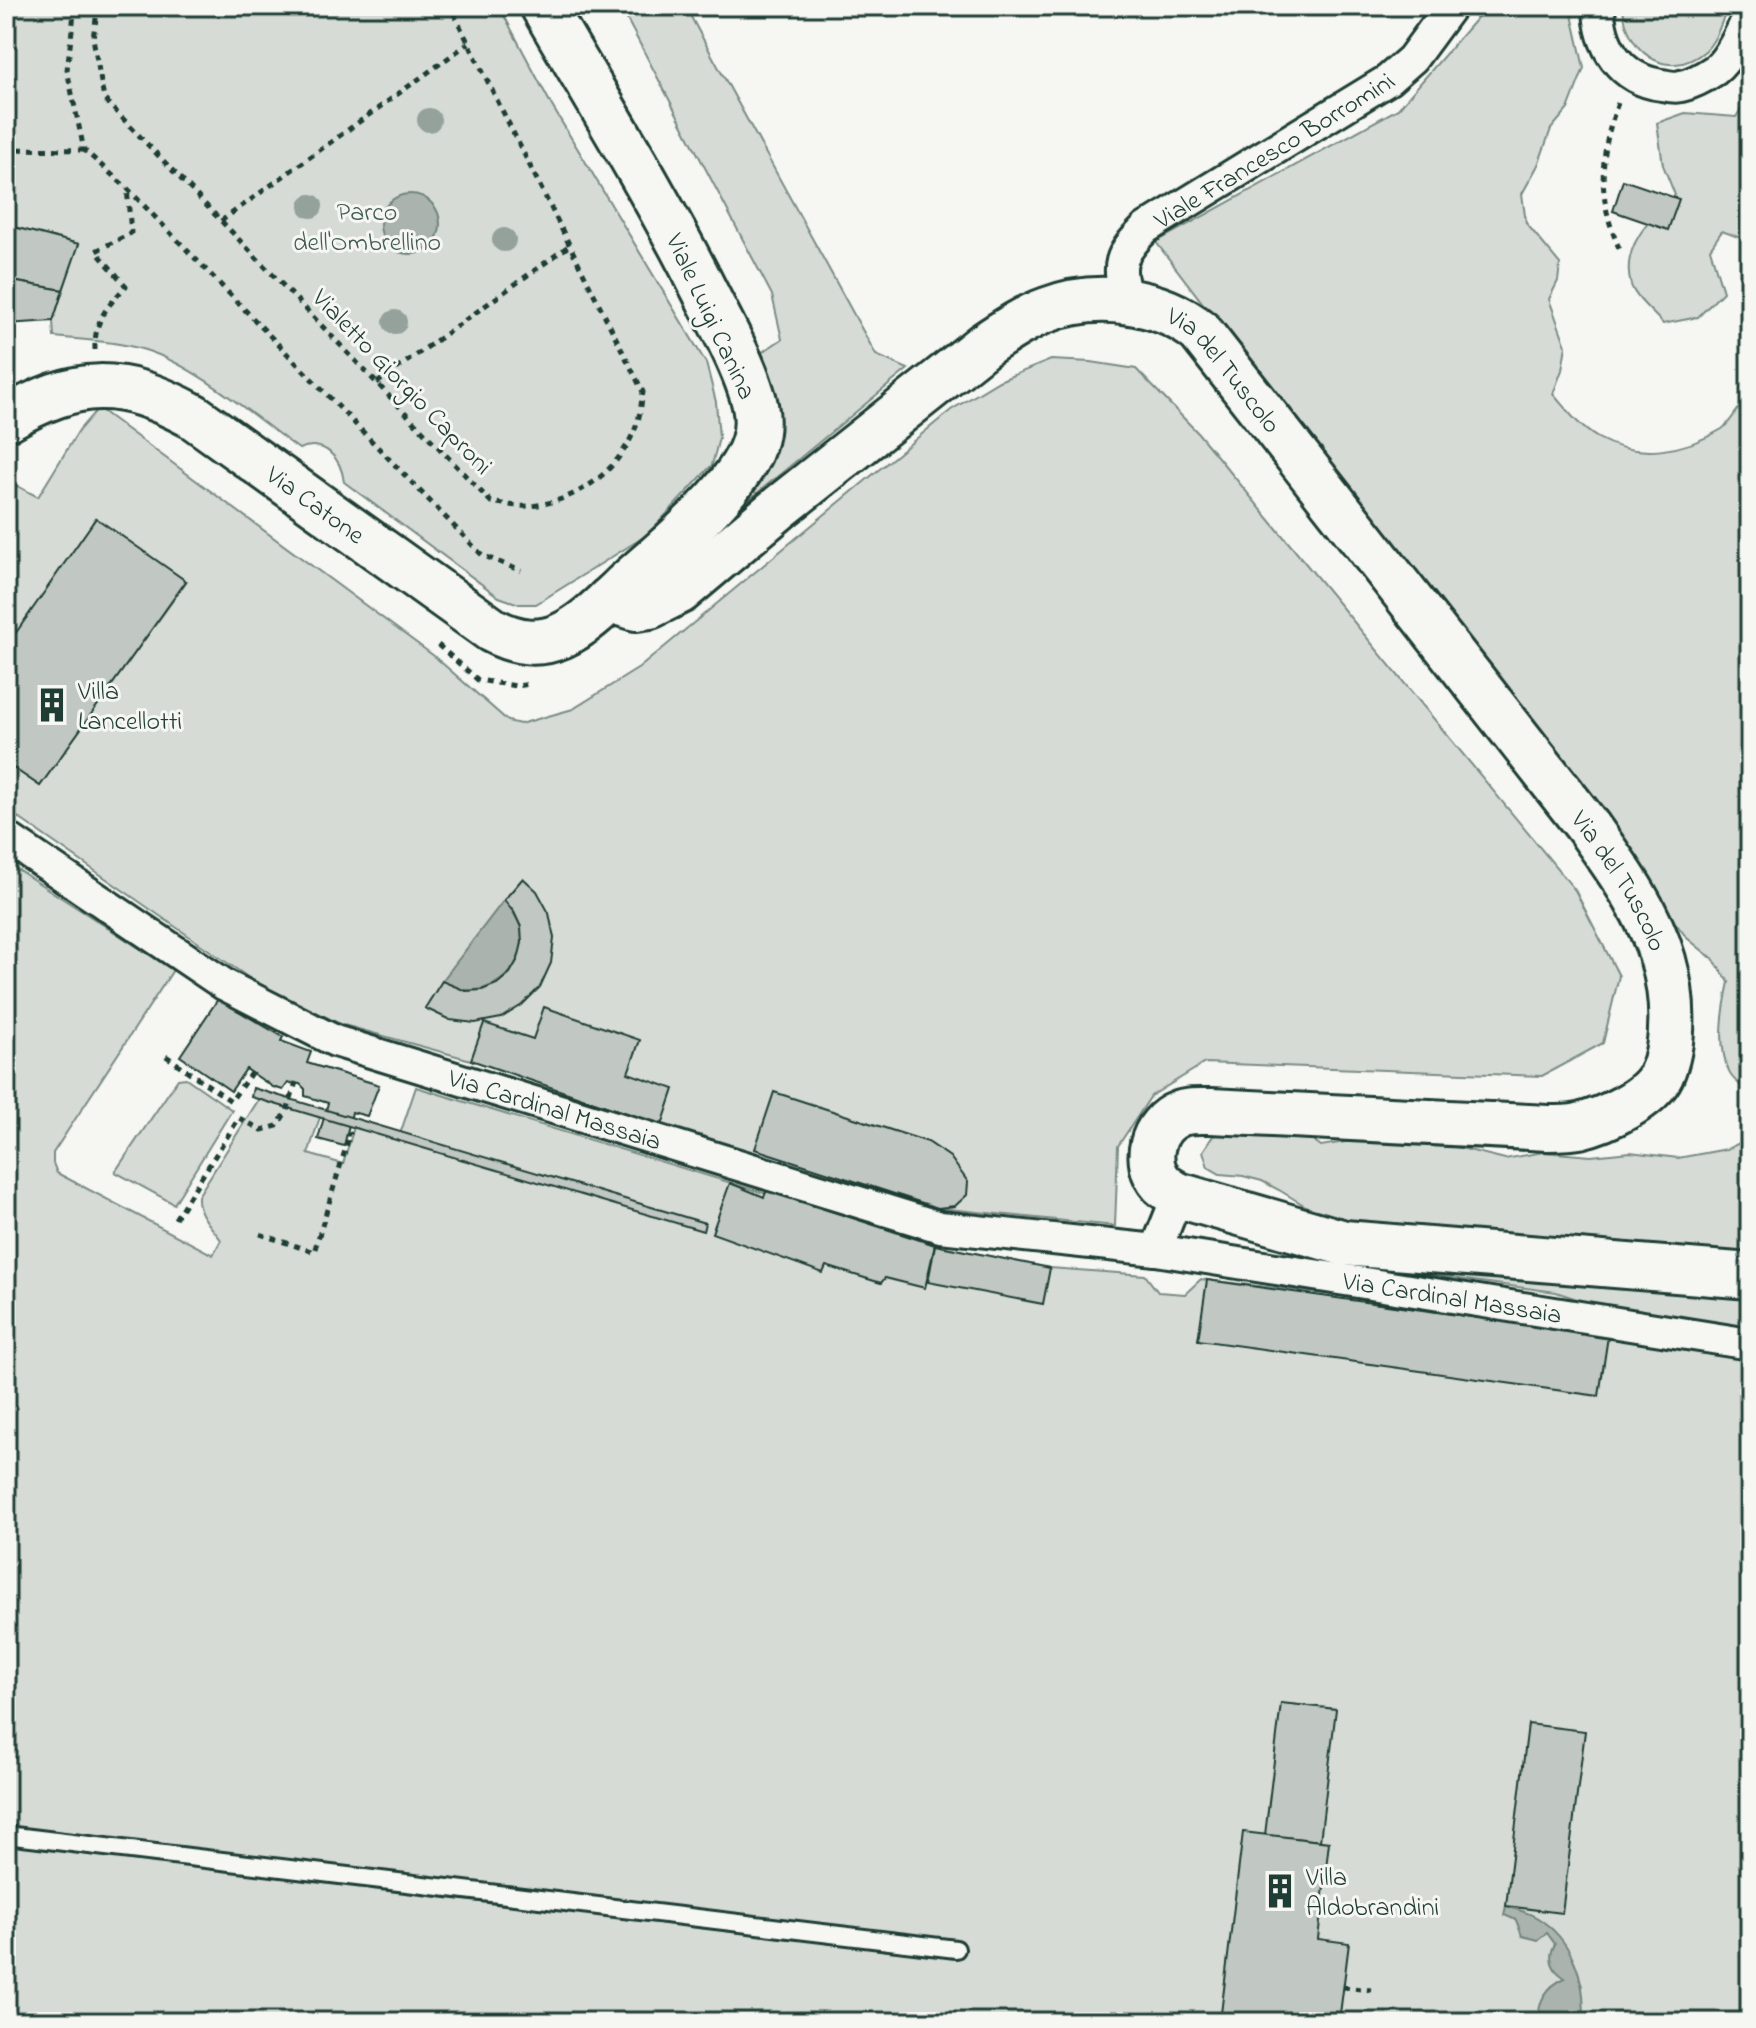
<svg xmlns="http://www.w3.org/2000/svg" width="1756" height="2028" font-family="'Indie Flower',sans-serif">
<style>
.green{fill:#d6dbd6;stroke:#7a8c85;stroke-width:2}
.water{fill:#aab3ae;stroke:#72847d;stroke-width:2}
.building{fill:#c1c8c3;stroke:#1f3d34;stroke-width:2}
.lines{fill:none;stroke-linecap:round;stroke-linejoin:round}
.lane-casing{stroke:#1f3d34;stroke-width:22}
.street-casing{stroke:#1f3d34;stroke-width:36}
.secondary-casing{stroke:#1f3d34;stroke-width:50}
.path{stroke:#1f3d34;stroke-width:5;stroke-dasharray:6 6;stroke-linecap:butt}
.lane{stroke:#f6f6f2;stroke-width:16}
.street{stroke:#f6f6f2;stroke-width:30}
.secondary{stroke:#f6f6f2;stroke-width:44}
.tree{fill:#94a29b}
.labels{text-anchor:middle;stroke-width:6;stroke-linejoin:round;paint-order:stroke}
.street-label{font-size:26px;fill:#1f3d34;stroke:#f6f6f2}
.park-label{font-size:26px;fill:#445d54;stroke:#f6f6f2}
.poi-label{font-size:26px;fill:#1f3d34;stroke:#f6f6f2;text-anchor:start}
</style>
<rect width="100%" height="100%" fill="#f6f6f2"/>
<filter id="ink" filterUnits="userSpaceOnUse"><feTurbulence type="fractalNoise" baseFrequency=".0125" numOctaves="2"/><feDisplacementMap in="SourceGraphic" scale="16" xChannelSelector="R" yChannelSelector="G"/><feConvolveMatrix kernelMatrix="1 2 1 2 8 2 1 2 1" color-interpolation-filters="sRGB"/></filter>
<g filter="url(#ink)">
<g class="green">
<path d="M6 6H499L552 106 706 363 716 402 719 438 712 465 647 535 536 604H519L499 597 344 482C341 457 324 439 299 449 254 417 197 366 145 350 116 341 84 340 54 337L53 321 78 244 6 225Z"/>
<polygon points="620,6 685,6 876,355 908,369 745,503 739,490 773,392 758,355 782,339 772,295"/>
<path d="M1487 6H1570L1584 68 1568 109 1551 129 1538 165 1522 194 1526 223 1560 264 1558 281 1549 299 1566 346 1562 370 1553 394C1566 409 1580 428 1598 438 1638 460 1684 452 1722 429 1732 422 1738 405 1750 396V1096C1745 1086 1733 1082 1729 1072 1717 1044 1723 1010 1729 982L1714 960 1687 938 1156 242 1398 109Z"/>
<path d="M1623 6H1728C1722 20 1717 40 1705 51 1666 84 1625 50 1623 6Z"/>
<path d="M1750 94V247L1741 238 1722 231 1710 249 1723 292 1698 317 1663 324C1654 313 1635 298 1631 285 1620 247 1650 219 1675 195L1663 165 1657 123 1685 113 1736 117Z"/>
<polygon points="1051,360 1091,362 1136,369 1198,433 1575,890 1619,976 1603,1043 1542,1076 1205,1063 1151,1096 1118,1146 1115,1226 938,1208 662,1125 471,1060 340,1024 252,980 6,809 6,763 40,785 186,582 6,647 6,480 38,497 79,430 98,408 434,656 508,721 520,724 573,709 639,668 951,410 999,381"/>
<path d="M6 862 173 970 53 1153V1163L57 1173 213 1255 221 1240C211 1226 197 1214 198 1196L259 1099 320 1117 308 1154 343 1164 354 1127 398 1140 416 1087 935 1245 1050 1268 1145 1275 1158 1292 1185 1294 1201 1279 1207 1280 1682 1336 1593 1308 1583 1301 1556 1292 1428 1275 1360 1256 1337 1225 1279 1190 1262 1181 1243 1176 1220 1174 1208 1167 1203 1151 1213 1136 1233 1131 1298 1129 1321 1146 1351 1141H1432L1505 1159 1543 1152 1591 1156 1630 1152 1678 1158 1727 1149 1750 1138V2022H6Z"/>
<polygon points="186,1078 232,1110 174,1204 115,1172 178,1079"/>
</g>
<g class="water">
<circle cx="410" cy="224" r="30"/>
<path d="M504 900C510 908 517 916 520 926 533 971 479 1008 442 981Z"/>
<path d="M1506 1906C1516 1909 1527 1912 1536 1917 1573 1939 1587 1982 1583 2022H1540C1536 2002 1547 1986 1565 1978 1552 1970 1547 1958 1555 1944L1547 1933 1538 1940 1522 1936 1516 1920 1504 1915Z"/>
</g>
<g class="building">
<polygon points="1623,180 1679,199 1668,230 1613,211"/>
<polygon points="6,225 79,244 63,290 6,280"/>
<polygon points="6,280 63,290 53,321 6,324"/>
<polygon points="96,518 186,581 40,786 6,763 6,647"/>
<polygon points="523,878 537,891 549,913 554,938 551,963 540,987 522,1005 501,1018 475,1023 450,1020 425,1008 442,981 466,991 482,990 497,984 510,973 518,959 522,943 521,927 514,912 504,900"/>
<polygon points="218,999 283,1037 281,1041 311,1052 307,1063 379,1085 367,1116 352,1112 344,1146 318,1139 328,1103 305,1096 305,1089 300,1084 288,1083 283,1090 273,1087 246,1069 231,1091 180,1056"/>
<polygon points="544,1007 640,1040 628,1073 674,1089 662,1125 471,1060 484,1023 533,1039"/>
<polygon points="253,1088 705,1223 703,1231 251,1097"/>
<polygon points="774,1092 928,1142 950,1157 968,1182 967,1195 955,1206 938,1208 755,1149"/>
<polygon points="730,1183 764,1197 767,1190 935,1245 925,1288 885,1278 881,1283 826,1266 823,1273 712,1233"/>
<polygon points="935,1245 1050,1268 1043,1304 928,1282"/>
<polygon points="1207,1280 1608,1336 1599,1396 1198,1340"/>
<polygon points="1281,1703 1336,1709 1320,1841 1265,1835"/>
<polygon points="1528,1724 1585,1731 1562,1913 1506,1906"/>
<polygon points="1243,1832 1329,1842 1318,1939 1349,1943 1339,2022 1220,2022"/>
</g>
<g class="lines">
<g class="lane-casing">
<polyline id="lane" points="6,1835 956,1949"/>
</g>
<g class="street-casing">
<g id="street">
<path d="M1599 6C1599 46 1621 80 1662 85 1668 86 1675 88 1681 86 1691 84 1706 76 1715 70 1729 60 1744 28 1750 11"/>
<path id="s1" d="M1128 301C1115 265 1119 255 1146 228L1388 80 1412 59 1451 6"/>
<path id="s2" d="M6 837 225 985 335 1041 940 1227 1156 1250 1750 1344"/>
<polyline points="1156,1250 1178,1195"/>
</g>
</g>
<g class="secondary-casing">
<g id="secondary">
<path id="s3" d="M6 419C78 378 119 376 193 416L492 630C549 661 583 625 623 587 660 553 738 492 753 444 759 427 757 408 751 391 740 357 721 324 705 292 656 194 598 101 543 6"/>
<path id="s4" d="M609 600 636 608 650 606 680 591 780 507 983 346C1003 333 1024 318 1047 310 1096 291 1160 299 1200 332L1588 827C1617 868 1649 911 1663 960 1673 995 1676 1042 1661 1075 1649 1100 1604 1120 1579 1126 1569 1128 1558 1128 1548 1128L1211 1111C1201 1111 1188 1110 1179 1114 1152 1124 1142 1162 1162 1184 1166 1188 1173 1192 1178 1195L1344 1243 1750 1276"/>
</g>
</g>
<g class="path">
<polyline points="75,6 67,70 84,150 127,188 482,555 521,571"/>
<path d="M98 6 93 38 104 99 491 502C503 504 517 507 529 506 576 502 617 473 635 429 640 418 641 404 643 392L450 6"/>
<path d="M1618 103C1599 154 1597 200 1620 250"/>
<polyline points="6,149 84,150"/>
<polyline points="221,221 469,43"/>
<path d="M95 350C94 320 107 307 126 286L96 251 131 233 127 188"/>
<polyline points="377,383 570,245"/>
<polyline points="438,645 478,680 516,686 531,684"/>
<polyline points="166,1056 231,1101 251,1073"/>
<polyline points="175,1219 239,1118 262,1130 277,1126 287,1111 296,1082"/>
<polyline points="260,1234 314,1252 350,1134 346,1134"/>
<polyline points="1343,1987 1371,1990"/>
</g>
<use href="#lane" class="lane"/>
<use href="#street" class="street"/>
<use href="#secondary" class="secondary"/>
</g>
<g class="tree">
<circle cx="429" cy="120" r="12"/>
<circle cx="311" cy="206" r="12"/>
<circle cx="504" cy="240" r="12"/>
<circle cx="395" cy="322" r="12"/>
</g>
</g>
<defs>
<g id="building-bare" transform="scale(2.76)"><path d="M-4-6H4V6H1V3H-1V6H-4ZM-2.5-4.3h1.7v1.8h-1.7ZM.8-4.3h1.7v1.8H.8ZM-2.5-1h1.7V.8h-1.7ZM.8-1h1.7V.8H.8Z" fill="#1f3d34" stroke="#f6f6f2" stroke-width="2.5" paint-order="stroke"/></g>
</defs>
<g fill-rule="evenodd">
<use href="#building-bare" x="52" y="705"/>
<use href="#building-bare" x="1280" y="1891"/>
</g>
<g class="labels">
<g class="street-label">
<text dy="9" stroke="none"><textPath href="#s1" startOffset="232">Viale Francesco Borromini</textPath></text>
<text transform="translate(712 316) rotate(65)" y="9">Viale Luigi Canina</text>
<text dy="9" stroke="none"><textPath href="#s4" startOffset="744">Via del Tuscolo</textPath></text>
<text transform="translate(403 381) rotate(46)" y="9">Vialetto Giorgio Caproni</text>
<text dy="9" stroke="none"><textPath href="#s3" startOffset="350">Via Catone</textPath></text>
<text dy="9" stroke="none"><textPath href="#s4" startOffset="1392">Via del Tuscolo</textPath></text>
<text dy="9" stroke="none"><textPath href="#s2" startOffset="618">Via Cardinal Massaia</textPath></text>
<text dy="9" stroke="none"><textPath href="#s2" startOffset="1538">Via Cardinal Massaia</textPath></text>
</g>
<g class="park-label">
<text x="367" y="220">Parco<tspan x="367" dy="30">dell'Ombrellino</tspan></text>
</g>
<g class="poi-label">
<text x="78" y="699">Villa<tspan x="78" dy="30">Lancellotti</tspan></text>
<text x="1306" y="1885">Villa<tspan x="1306" dy="30">Aldobrandini</tspan></text>
</g>
</g>
<rect width="1756" height="2028" fill="none" stroke="#f6f6f2" stroke-width="32"/>
<rect x="16" y="16" width="1724" height="1996" fill="none" stroke="#1f3d34" stroke-width="3" filter="url(#ink)"/>
</svg>
